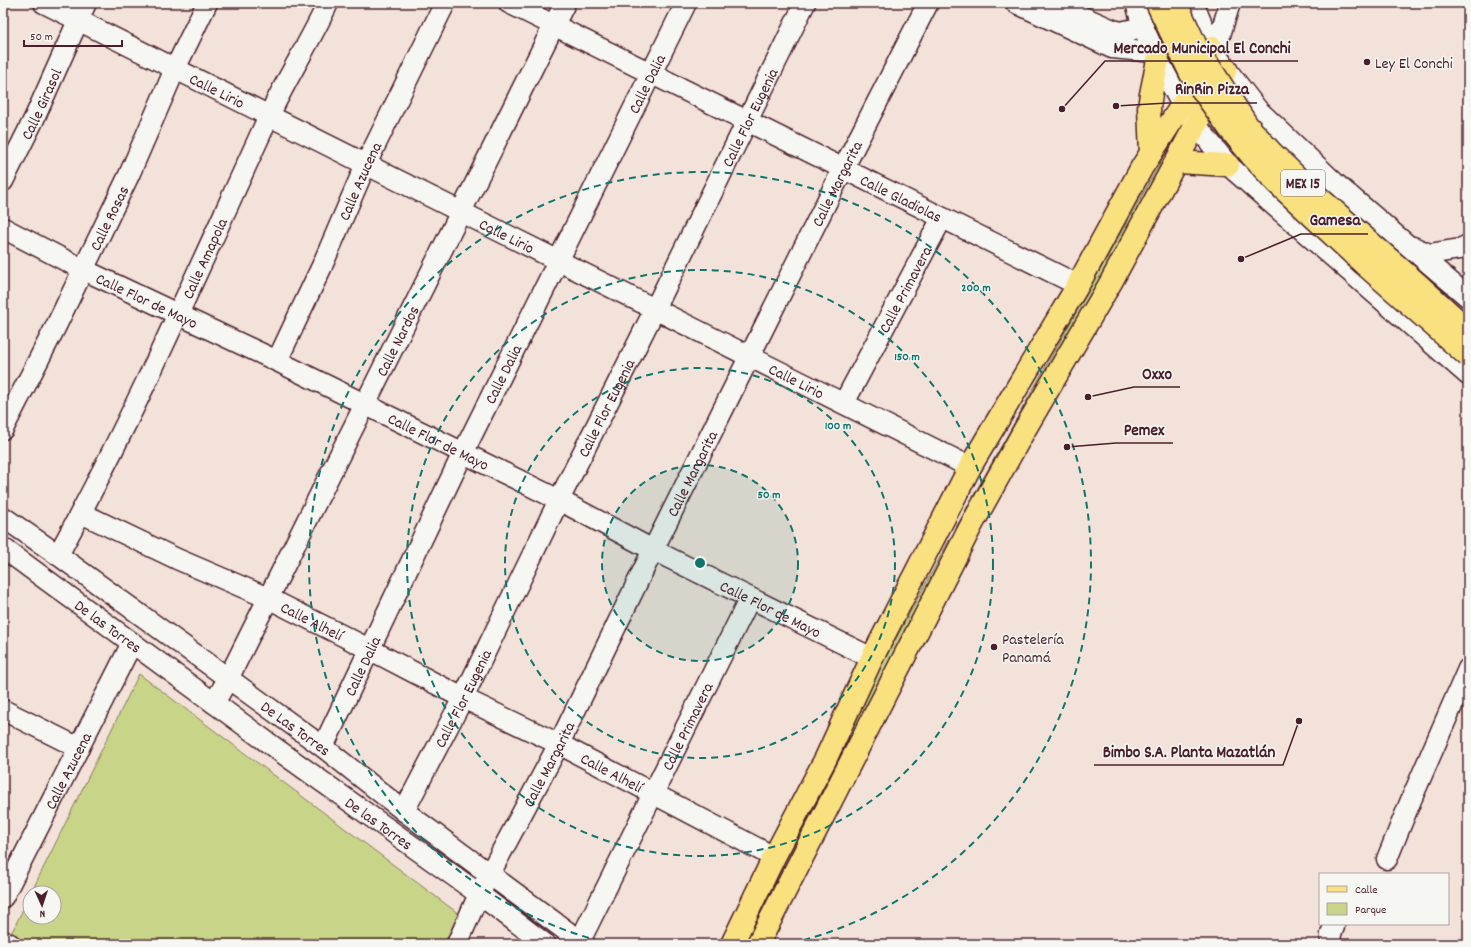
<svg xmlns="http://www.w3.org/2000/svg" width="1471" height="947" font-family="Dekko,sans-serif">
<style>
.green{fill:#c8d589;stroke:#897a5a}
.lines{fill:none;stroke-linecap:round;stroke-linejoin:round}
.minor-casing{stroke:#4a1f2b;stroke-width:23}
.major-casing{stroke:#4a1f2b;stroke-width:25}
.minor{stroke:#f6f6f2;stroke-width:20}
.major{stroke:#fae180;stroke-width:22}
.highway-bridge-casing{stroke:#4a1f2b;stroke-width:25;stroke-linecap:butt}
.highway-bridge{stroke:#fae180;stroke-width:22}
.ring{fill:none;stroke:#0f766e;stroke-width:2;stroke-dasharray:7 5}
.poi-dot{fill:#4a1f2b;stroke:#f6f6f2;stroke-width:1.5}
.labels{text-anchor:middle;stroke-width:3;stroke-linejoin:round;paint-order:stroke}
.shield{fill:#f6f6f2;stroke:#7e6067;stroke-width:1}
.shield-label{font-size:15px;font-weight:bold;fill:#4a1f2b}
.poi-label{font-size:16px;fill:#4a1f2b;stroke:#f6f6f2;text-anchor:start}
.street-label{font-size:16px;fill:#4a1f2b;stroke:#f6f6f2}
.centre{fill:#0f766e;stroke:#f6f6f2;stroke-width:2}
.ring-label{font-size:12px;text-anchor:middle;font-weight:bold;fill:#0f766e;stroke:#f6f6f2;stroke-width:3;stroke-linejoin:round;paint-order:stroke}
.leader{fill:none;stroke:#4a1f2b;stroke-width:1.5}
.callout-dot{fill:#4a1f2b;stroke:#f6f6f2;stroke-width:1.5}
.callout-label{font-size:17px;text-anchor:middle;font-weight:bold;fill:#4a1f2b;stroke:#f6f6f2;stroke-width:3;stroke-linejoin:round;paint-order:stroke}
</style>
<rect width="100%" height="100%" fill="#f3e2d9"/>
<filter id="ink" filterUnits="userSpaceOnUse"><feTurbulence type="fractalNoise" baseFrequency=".025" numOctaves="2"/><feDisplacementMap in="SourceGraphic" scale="8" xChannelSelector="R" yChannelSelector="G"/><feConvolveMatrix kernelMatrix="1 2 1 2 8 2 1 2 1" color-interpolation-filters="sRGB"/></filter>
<g filter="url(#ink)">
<g class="green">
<polygon points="1183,122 1188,122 753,944 741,944 830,766 887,655 972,498"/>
<polygon points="139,674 459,914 444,944 26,944 10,936 30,895 30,917 54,917 54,893 31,893"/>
</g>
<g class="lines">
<g class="minor-casing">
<g id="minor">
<path id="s1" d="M44 3 970 467"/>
<path id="s2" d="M509 3 1078 285"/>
<polyline points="1016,3 1112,48 1154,52"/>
<polyline points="1051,3 1113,30 1121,32 1143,27"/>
<polyline points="1136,3 1143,27 1158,60 1182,105 1196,125 1228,165 1468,375"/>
<polyline points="1193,3 1212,48 1226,69 1257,109 1335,183 1468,297"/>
<polyline points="1212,48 1220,35 1230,3"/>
<path id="s3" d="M3 181 34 119 86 3"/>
<path id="s4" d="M3 228 82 269 277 361 559 500 653 550 872 658"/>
<polyline points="1413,247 1429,254 1460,249 1468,245"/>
<path id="s5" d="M277 361 322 266 366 164 445 3"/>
<path id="s6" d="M844 403 942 218"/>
<path id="s7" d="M3 429 56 326 129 175 175 69 207 3"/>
<path id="s8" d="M81 513 177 559 268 598 369 649 463 698 559 744 774 857"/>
<path id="s9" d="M3 517 58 555 323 747 404 811 584 944"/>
<path id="s10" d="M3 548 278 750 479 894 545 944"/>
<path id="s11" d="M58 555C136 413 200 265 268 118 286 79 310 42 328 3"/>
<path id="s12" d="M214 703 228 679 565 3"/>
<polyline points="3,710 79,748"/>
<path id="s13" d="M323 747 463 453 686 3"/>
<path id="s14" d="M404 811 463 698 559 500 655 309 805 3"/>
<polyline points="1387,859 1411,800 1468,669"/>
<path id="s15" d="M3 897 132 643"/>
<polyline points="3,941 10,944"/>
<path id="s16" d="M580 941 750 598"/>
<path id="s17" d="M457 944 479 894 559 744 653 550 843 169 928 3"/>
<path d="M1332 944C1329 937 1331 933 1334 927"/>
</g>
</g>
<g class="major-casing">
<g id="major">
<polyline points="1151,153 1149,108 1151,94 1158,60"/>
<polyline points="1177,162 1228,165"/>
<polyline points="732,944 774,857 826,758 872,658 970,467 1078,285 1142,167 1182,105 1212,48"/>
<polyline points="758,944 971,526 1025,429 1111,282 1226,69"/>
</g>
</g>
<use href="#minor" class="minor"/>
<use href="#major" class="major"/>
<g class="highway-bridge-casing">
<g id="highway-bridge">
<polyline points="1157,3 1191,74 1229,128 1252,156 1277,183 1364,264 1468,356"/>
<polyline points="1176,3 1196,46 1247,125 1272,153 1309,189 1421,287 1468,330"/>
</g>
</g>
<use href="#highway-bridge" class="highway-bridge"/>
</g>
</g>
<circle cx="700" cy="563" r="98" fill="#0f766e" fill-opacity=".12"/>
<g class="ring">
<circle cx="700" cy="563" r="98"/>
<circle cx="700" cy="563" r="195"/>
<circle cx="700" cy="563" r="293"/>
<path d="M612 944A391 391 0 1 1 788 944"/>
</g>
<g class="poi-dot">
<circle cx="1367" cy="62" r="4"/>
<circle cx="994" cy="647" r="4"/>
</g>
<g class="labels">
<rect class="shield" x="1281" y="170" width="44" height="26" rx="3"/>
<g class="shield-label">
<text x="1303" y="188">MEX 15</text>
</g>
<g class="poi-label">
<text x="1375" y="68">Ley El Conchi</text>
<text x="1002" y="644">Pastelería<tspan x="1002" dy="18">Panamá</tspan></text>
</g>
<g class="street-label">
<text dy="6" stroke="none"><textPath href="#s13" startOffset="738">Calle Dalia</textPath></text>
<text dy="6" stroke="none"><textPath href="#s1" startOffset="194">Calle Lirio</textPath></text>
<text dy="6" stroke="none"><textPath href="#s3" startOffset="86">Calle Girasol</textPath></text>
<text dy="6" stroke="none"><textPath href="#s14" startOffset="775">Calle Flor Eugenia</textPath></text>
<text dy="6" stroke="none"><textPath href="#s5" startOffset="198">Calle Azucena</textPath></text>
<text dy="6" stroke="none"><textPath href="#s17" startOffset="850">Calle Margarita</textPath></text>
<text dy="6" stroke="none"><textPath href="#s2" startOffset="438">Calle Gladiolas</textPath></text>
<text dy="6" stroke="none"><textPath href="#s7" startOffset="236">Calle Rosas</textPath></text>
<text dy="6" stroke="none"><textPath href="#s1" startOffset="518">Calle Lirio</textPath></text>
<text dy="6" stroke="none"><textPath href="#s11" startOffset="331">Calle Amapola</textPath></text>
<text dy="6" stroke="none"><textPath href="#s6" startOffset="129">Calle Primavera</textPath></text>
<text dy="6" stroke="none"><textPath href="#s4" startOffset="161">Calle Flor de Mayo</textPath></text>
<text dy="6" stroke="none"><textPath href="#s12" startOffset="406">Calle Nardos</textPath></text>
<text dy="6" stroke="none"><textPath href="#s13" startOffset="414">Calle Dalia</textPath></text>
<text dy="6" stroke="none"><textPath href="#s1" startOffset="842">Calle Lirio</textPath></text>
<text dy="6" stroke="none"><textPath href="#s14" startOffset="451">Calle Flor Eugenia</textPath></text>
<text dy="6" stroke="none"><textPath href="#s4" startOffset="485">Calle Flor de Mayo</textPath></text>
<text dy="6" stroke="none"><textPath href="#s17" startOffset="526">Calle Margarita</textPath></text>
<text dy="6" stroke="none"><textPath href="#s4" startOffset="857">Calle Flor de Mayo</textPath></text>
<text dy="6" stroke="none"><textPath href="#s8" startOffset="255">Calle Alhelí</textPath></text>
<text dy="6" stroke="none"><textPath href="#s10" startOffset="131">De las Torres</textPath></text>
<text dy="6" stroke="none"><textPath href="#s13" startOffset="90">Calle Dalia</textPath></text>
<text dy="6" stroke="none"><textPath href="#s14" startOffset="127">Calle Flor Eugenia</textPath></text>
<text dy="6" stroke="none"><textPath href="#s16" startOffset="240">Calle Primavera</textPath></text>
<text dy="6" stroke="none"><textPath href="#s9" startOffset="361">De Las Torres</textPath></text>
<text dy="6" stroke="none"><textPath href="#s17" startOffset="202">Calle Margarita</textPath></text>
<text dy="6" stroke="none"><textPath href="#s15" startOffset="142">Calle Azucena</textPath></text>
<text dy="6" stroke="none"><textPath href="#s8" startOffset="591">Calle Alhelí</textPath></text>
<text dy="6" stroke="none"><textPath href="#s10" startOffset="466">De las Torres</textPath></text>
</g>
</g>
<circle cx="700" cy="563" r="6" class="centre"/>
<g class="ring-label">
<text x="976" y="291">200 m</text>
<text x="907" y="360">150 m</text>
<text x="838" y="429">100 m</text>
<text x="769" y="498">50 m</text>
</g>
<path class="leader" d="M1062 109L1105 61H1298M1116 106L1167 103H1257M1241 259L1301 234H1368M1088 397L1134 387H1180M1067 447L1116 443H1173M1299 721L1283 765H1094"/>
<g class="callout-dot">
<circle cx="1062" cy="109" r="4"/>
<circle cx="1116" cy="106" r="4"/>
<circle cx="1241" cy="259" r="4"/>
<circle cx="1088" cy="397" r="4"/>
<circle cx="1067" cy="447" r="4"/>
<circle cx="1299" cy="721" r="4"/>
</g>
<g class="callout-label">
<text x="1202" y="53">Mercado Municipal El Conchi</text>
<text x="1212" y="94">RinRin Pizza</text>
<text x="1335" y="225">Gamesa</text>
<text x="1157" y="379">Oxxo</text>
<text x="1144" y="435">Pemex</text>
<text x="1189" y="757">Bimbo S.A. Planta Mazatlán</text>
</g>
<rect width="1471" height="947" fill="none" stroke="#f6f6f2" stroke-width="16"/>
<rect x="8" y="8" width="1455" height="931" fill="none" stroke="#4a1f2b" stroke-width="1.5" filter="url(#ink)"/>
<rect x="1319" y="873" width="130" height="52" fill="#f6f6f2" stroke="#b1a0a2"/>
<rect x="1327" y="886" width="20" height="6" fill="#fae180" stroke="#b1a0a2"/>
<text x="1355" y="893" font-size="12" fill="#4a1f2b">Calle</text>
<rect x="1327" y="903" width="20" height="12" fill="#c8d589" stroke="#b1a0a2"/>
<text x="1355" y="913" font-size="12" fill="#4a1f2b">Parque</text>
<g transform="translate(42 905) rotate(177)"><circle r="19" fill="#f6f6f2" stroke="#b1a0a2"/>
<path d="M0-3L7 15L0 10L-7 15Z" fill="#4a1f2b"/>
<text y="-6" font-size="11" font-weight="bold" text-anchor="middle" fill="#4a1f2b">N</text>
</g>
<path d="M24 40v6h98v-6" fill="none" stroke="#4a1f2b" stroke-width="2"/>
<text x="30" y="40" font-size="12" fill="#4a1f2b" stroke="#f6f6f2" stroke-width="3" paint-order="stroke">50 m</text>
</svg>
